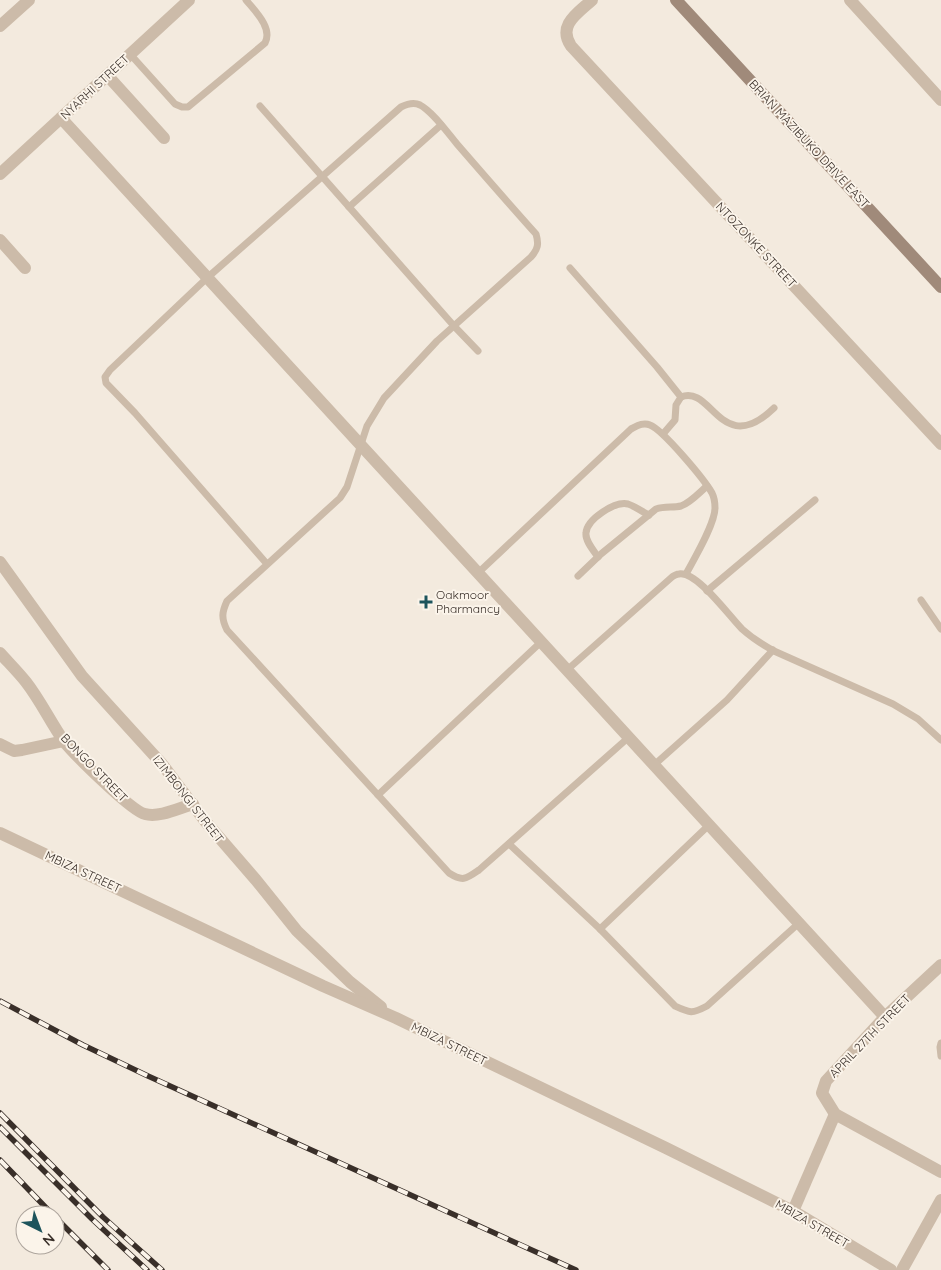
<svg xmlns="http://www.w3.org/2000/svg" width="941" height="1270" font-family="Quicksand,sans-serif">
<style>
.lines{fill:none;stroke-linecap:round;stroke-linejoin:round}
.lane{stroke:#ccbba9;stroke-width:7}
.street{stroke:#ccbba9;stroke-width:12}
.secondary{stroke:#a08a7a;stroke-width:12}
.rail-casing{stroke:#392f29;stroke-width:5.5}
.rail{stroke:#fbf4ea;stroke-width:4;stroke-dasharray:11;stroke-linecap:butt}
.poi-dot{fill:#1d545c;stroke:#fbf4ea;stroke-width:2}
.labels{text-anchor:middle;stroke-width:4;stroke-linejoin:round;paint-order:stroke}
.street-label{font-size:12px;fill:#392f29;stroke:#fbf4ea}
.poi-label{font-size:12px;fill:#392f29;stroke:#fbf4ea;text-anchor:start}
</style>
<rect width="100%" height="100%" fill="#f3eade"/>
<g class="lines">
<g class="lane">
<path d="M130 54 175 104 182 107H188L265 43C273 28 255 11 246 0"/>
<polyline points="260,106 454,326 478,351"/>
<polyline points="349,207 441,125"/>
<polyline points="570,268 657,367 681,397 676,405 675,420 663,434"/>
<path d="M681 397C712 384 721 459 774 408"/>
<path d="M598 557C594 551 585 541 586 533 587 519 615 501 628 504 635 506 642 512 649 515"/>
<path d="M267 564 135 413 106 383 105 377 110 370 207 278 401 107C407 104 414 102 420 105 433 112 447 132 457 144 483 174 509 204 536 234 539 244 538 249 531 257L437 341 384 398 367 426 347 487 340 498 227 601C222 612 221 618 227 630L378 795 541 642"/>
<path d="M478 573 631 429C637 426 643 422 650 425 663 430 704 479 712 493 714 497 715 503 715 508 715 524 694 559 686 574"/>
<path d="M578 576 601 554 656 509C665 506 673 508 681 506 690 503 699 493 707 486"/>
<polyline points="707,591 815,500"/>
<polyline points="921,600 941,629"/>
<path d="M567 670 672 577C673 576 677 574 679 574 697 571 729 616 742 629 752 638 763 645 774 651L893 704 918 719 941 740"/>
<polyline points="654,765 727,700 773,650"/>
<path d="M378 795 449 873C463 882 466 879 479 870L629 737"/>
<path d="M509 844 600 929 675 1006C690 1013 692 1014 707 1006L799 923"/>
<polyline points="600,929 709,825"/>
<polyline points="941,1043 940,1047 941,1056"/>
</g>
<g class="street">
<path d="M592 0C578 13 557 25 571 46L941 444"/>
<polyline points="850,0 941,100"/>
<polyline points="0,26 29,0"/>
<polyline points="107,75 164,138"/>
<polyline points="61,118 885,1017"/>
<polyline points="0,174 189,0"/>
<polyline points="0,240 25,268"/>
<polyline points="0,562 82,676 162,764 205,821 256,880 297,931 350,982 381,1007"/>
<path d="M0 653C9 663 18 672 26 682 40 700 50 721 63 740 73 753 131 811 145 814 159 818 179 808 193 804"/>
<polyline points="0,744 14,751 22,750 64,741"/>
<polyline points="0,833 323,986 396,1018 666,1148 793,1211 891,1270"/>
<polyline points="941,965 885,1017 826,1081 822,1093 835,1114 941,1172"/>
<polyline points="793,1211 835,1114"/>
<polyline points="902,1270 941,1200"/>
</g>
<polyline class="secondary" points="676,0 941,287"/>
<g class="rail-casing">
<g id="rail">
<polyline points="0,1001 83,1045 148,1076 576,1270"/>
<polyline points="0,1113 103,1217 162,1270"/>
<polyline points="0,1127 92,1219 147,1270"/>
<polyline points="0,1160 53,1215"/>
<polyline points="55,1217 108,1270"/>
</g>
</g>
<use href="#rail" class="rail"/>
</g>
<path class="poi-dot" d="M423.5 594.5h5v5h5v5h-5v5h-5v-5h-5v-5h5z"/>
<g class="labels">
<g class="street-label">
<text transform="translate(95 87) rotate(-43)" y="4">NYARHI STREET</text>
<text transform="translate(809 144) rotate(47)" y="4">BRIAN MAZIBUKO DRIVE EAST</text>
<text transform="translate(756 245) rotate(47)" y="4">NTOZONKE STREET</text>
<text transform="translate(94 768) rotate(46)" y="4">BONGO STREET</text>
<text transform="translate(188 799) rotate(52)" y="4">IZIMBONGI STREET</text>
<text transform="translate(83 872) rotate(25)" y="4">MBIZA STREET</text>
<text transform="translate(870 1036) rotate(-46)" y="4">APRIL 27TH STREET</text>
<text transform="translate(449 1044) rotate(26)" y="4">MBIZA STREET</text>
<text transform="translate(812 1224) rotate(30)" y="4">MBIZA STREET</text>
</g>
<g class="poi-label">
<text x="436" y="599">Oakmoor<tspan x="436" dy="14">Pharmancy</tspan></text>
</g>
</g>
<g transform="translate(40 1230) rotate(138)"><circle r="24" fill="#fbf4ea" stroke="#ada59d"/>
<path d="M0-4L9 19L0 12L-9 19Z" fill="#1d545c"/>
<text y="-8" font-size="14" font-weight="bold" text-anchor="middle" fill="#392f29">N</text>
</g>
</svg>
